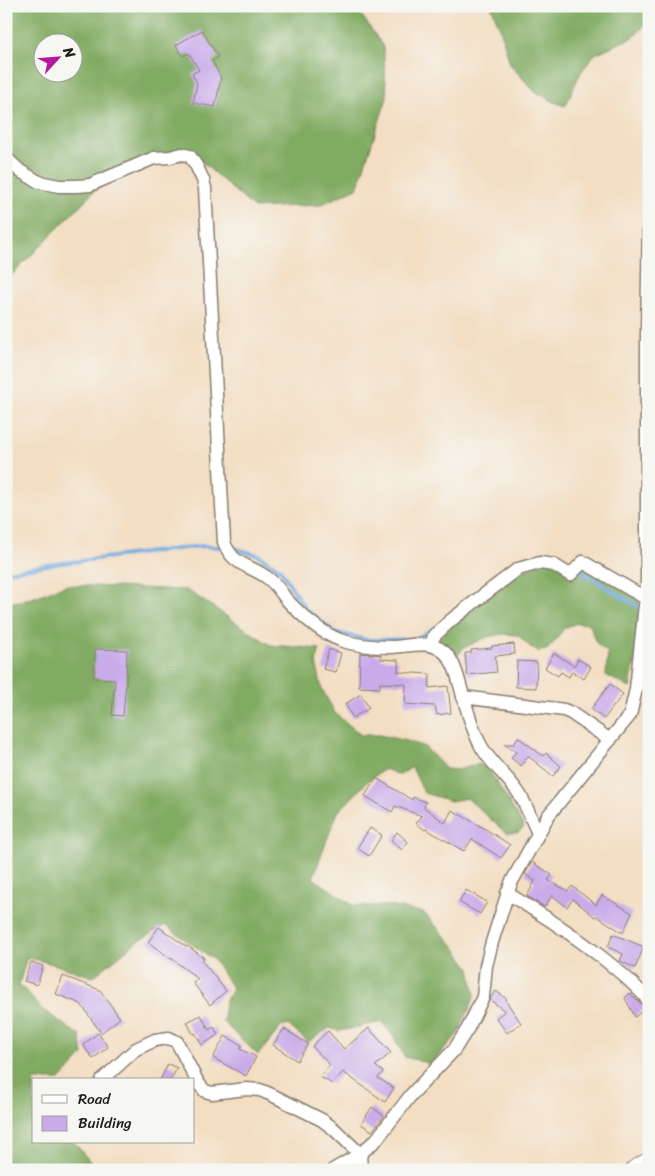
<svg xmlns="http://www.w3.org/2000/svg" width="655" height="1176" font-family="Sriracha,sans-serif">
<style>
.forest{fill:#81ab62;stroke:#4e643f;fill-rule:evenodd}
.lines{fill:none;stroke-linecap:round;stroke-linejoin:round}
.stream{stroke:#71a7df;stroke-width:4}
.building{fill:#c9abea}
.minor-casing{stroke:#887d6f;stroke-width:15}
.highway-casing{stroke:#887d6f;stroke-width:21}
.minor{stroke:#fff;stroke-width:12}
.highway{stroke:#fff;stroke-width:19}
</style>
<rect width="100%" height="100%" fill="#f6f6f2"/>
<filter id="ink" filterUnits="userSpaceOnUse"><feTurbulence type="fractalNoise" baseFrequency=".02" numOctaves="2"/><feDisplacementMap in="SourceGraphic" scale="10" xChannelSelector="R" yChannelSelector="G"/><feConvolveMatrix kernelMatrix="1 2 1 2 8 2 1 2 1" color-interpolation-filters="sRGB"/></filter>
<filter id="wash" filterUnits="userSpaceOnUse"><feTurbulence type="fractalNoise" baseFrequency=".0096" numOctaves="4" result="noise"/><feDisplacementMap in="SourceGraphic" scale="20" xChannelSelector="R" yChannelSelector="G"/><feGaussianBlur stdDeviation="1.12" result="paint"/><feColorMatrix in="noise" values="0 0 0 0 0 0 0 0 0 0 0 0 0 0 0 0 0 1.4 0 .05"/><feComposite in="paint" operator="in"/></filter>
<g filter="url(#wash)">
<rect width="100%" height="100%" fill="#f3dec2"/>
<g class="forest">
<path d="M6 6H355L383 46 387 98 357 188 320 205 254 208 202 162 168 159 105 180 6 281ZM42 42H72V72H42Z"/>
<polygon points="491,6 649,6 649,20 635,36 595,54 581,72 565,106 554,102 533,90 510,64 500,28"/>
<path d="M549 559 578 562 639 600 636 655 630 688 606 675 608 652C594 644 594 639 590 624L577 623 564 628 557 639 548 649 539 652 530 647 518 635 503 634 487 637 463 648 458 655 436 642 447 630 517 574Z"/>
<polygon points="66,585 187,590 270,645 320,649 316,662 322,689 335,713 361,735 379,735 407,741 425,747 446,769 458,770 477,764 488,768 524,827 517,833 506,833 467,798 451,801 424,793 412,767 400,775 385,769 369,780 338,812 327,839 313,878 354,906 390,906 424,913 453,945 470,968 475,996 458,1034 431,1064 405,1057 395,1039 382,1022 339,1031 329,1028 308,1042 288,1025 281,1027 258,1055 223,1022 225,1001 233,989 214,960 165,925 135,943 93,977 53,964 27,957 19,984 42,1009 80,1036 83,1055 60,1080 34,1080 34,1142 74,1142 97,1170 6,1170 6,604 32,598"/>
</g>
<g class="lines">
<g class="stream">
<polyline points="518,564 522,561 541,554 562,560 642,609"/>
<polyline points="6,572 47,565 201,546 234,548 258,555 280,569 306,610 331,629"/>
<polyline points="337,633 368,640 416,639 436,627"/>
</g>
</g>
<g id="blocks">
<g class="building">
<polygon points="202,30 218,57 212,61 221,78 215,107 193,103 197,83 192,74 199,70 189,53 183,56 176,45"/>
<polygon points="514,644 515,654 495,656 497,672 467,675 465,653 471,653 471,650 492,648 492,646"/>
<polygon points="95,649 127,650 126,682 123,716 112,715 115,679 94,678"/>
<polygon points="329,649 341,653 336,672 323,669"/>
<polygon points="360,653 381,655 381,659 398,660 398,672 430,674 429,688 448,686 451,713 437,715 435,706 405,704 406,684 380,683 380,688 359,687"/>
<polygon points="554,653 574,666 578,659 591,667 584,679 572,672 569,677 561,672 558,676 545,668"/>
<polygon points="517,661 537,662 536,688 516,687"/>
<polygon points="610,684 623,694 604,719 591,709"/>
<polygon points="361,694 369,708 353,718 345,704"/>
<polygon points="518,737 543,756 546,753 561,766 553,776 528,756 521,766 511,758 516,752 504,744 514,744"/>
<polygon points="376,778 412,800 413,797 426,802 424,807 445,823 452,810 487,830 510,845 501,858 472,839 464,851 426,829 425,830 416,823 422,816 395,806 392,812 365,796"/>
<polygon points="370,828 382,835 369,856 357,848"/>
<polygon points="397,832 408,842 402,850 391,840"/>
<polygon points="532,862 552,875 548,880 568,891 572,886 596,905 602,895 632,913 623,933 597,916 595,917 573,899 567,907 552,895 545,907 527,896 535,881 525,874"/>
<polygon points="466,890 487,902 480,914 459,902"/>
<polygon points="159,927 187,947 188,946 204,958 202,961 226,991 210,1005 193,983 198,979 171,958 171,959 148,942"/>
<polygon points="613,934 644,947 635,968 620,961 623,954 608,947"/>
<polygon points="31,962 43,966 37,985 24,981"/>
<polygon points="63,976 100,990 120,1018 101,1033 81,1004 56,994"/>
<polygon points="496,991 507,999 506,1001 521,1023 507,1033 496,1018 505,1011 490,1000 491,997"/>
<polygon points="630,993 645,1008 635,1017 625,998"/>
<polygon points="201,1015 209,1030 214,1027 218,1035 202,1045 195,1033 193,1034 187,1022"/>
<polygon points="369,1028 391,1053 375,1066 383,1072 378,1078 394,1088 385,1102 343,1072 332,1084 320,1077 330,1065 312,1046 328,1031 344,1049"/>
<polygon points="284,1029 308,1044 297,1061 273,1045"/>
<polygon points="98,1033 108,1047 93,1059 83,1045"/>
<polygon points="225,1036 242,1045 240,1049 256,1057 246,1076 213,1058"/>
<polygon points="168,1064 177,1068 171,1080 160,1080"/>
<polygon points="372,1107 384,1116 372,1131 361,1124"/>
</g>
</g>
</g>
<g filter="url(#ink)">
<use href="#blocks" fill-opacity="0" stroke="#887d6f" stroke-width="1"/>
<g class="lines">
<g class="minor-casing">
<g id="minor">
<path d="M6 158 20 171 39 182 59 186H77L90 185 154 158 170 157 182 154 190 156 197 167 203 180 205 188 224 542C233 567 252 565 269 579 276 584 281 592 286 599 301 615 319 632 340 640 357 646 374 647 392 647 409 646 429 640 443 651 456 661 459 684 464 699 468 713 472 728 479 742 488 762 509 777 520 795 527 807 532 821 538 833"/>
<polyline points="431,644 434,636 450,621 481,597 518,569 540,563 554,565 570,575 583,562 647,599"/>
<polyline points="463,697 564,710 571,713 610,740"/>
<path d="M507 893C539 913 570 932 600 956 618 970 635 984 649 1001"/>
<polyline points="102,1080 136,1049 155,1040 169,1038 177,1042 198,1083 205,1091 212,1093 246,1089 260,1090 272,1095 322,1120 334,1129 360,1154 361,1170"/>
<polyline points="333,1170 360,1154 376,1140 411,1095 454,1050 468,1028 483,997 486,966 492,942 511,883 548,816 630,715 636,689 645,605 647,599 647,334 649,220"/>
</g>
</g>
<g class="highway-casing">
<polyline id="highway" points="635,1170 649,1162"/>
</g>
<use href="#minor" class="minor"/>
<use href="#highway" class="highway"/>
</g>
</g>
<rect width="655" height="1176" fill="none" stroke="#f6f6f2" stroke-width="25"/>
<rect x="32" y="1078" width="162" height="65" fill="#f6f6f2" stroke="#9f9f9c"/>
<rect x="42" y="1095" width="25" height="8" fill="#ffffff" stroke="#9f9f9c"/>
<text x="78" y="1104" font-size="15" fill="#1c1c1c">Road</text>
<rect x="42" y="1116" width="25" height="15" fill="#c9abea" stroke="#9f9f9c"/>
<text x="78" y="1128" font-size="15" fill="#1c1c1c">Building</text>
<g transform="translate(58 58) rotate(64)"><circle r="24" fill="#f6f6f2" stroke="#9f9f9c"/>
<path d="M0-4L9 19L0 12L-9 19Z" fill="#b5179e"/>
<text y="-8" font-size="14" font-weight="bold" text-anchor="middle" fill="#1c1c1c">N</text>
</g>
</svg>
